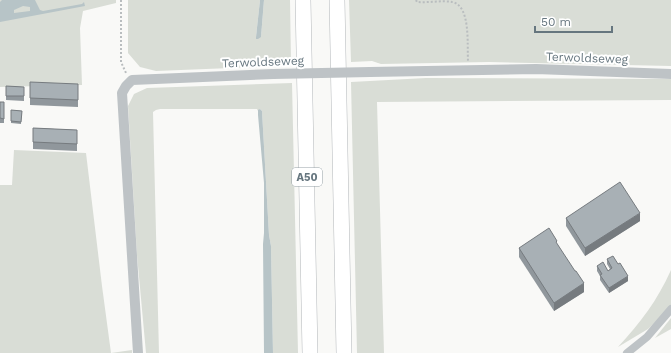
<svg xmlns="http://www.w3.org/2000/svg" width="671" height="353" font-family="'Work Sans',sans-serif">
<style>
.green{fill:#d9ddd6}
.water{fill:#b7c4c7;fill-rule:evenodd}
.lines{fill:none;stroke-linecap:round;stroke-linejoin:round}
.motorway-casing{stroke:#b4b8bb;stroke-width:16}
.path{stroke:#b9bdbf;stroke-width:2;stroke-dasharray:2 2;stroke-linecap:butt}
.minor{stroke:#bec3c6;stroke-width:8}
.tertiary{stroke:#bec3c6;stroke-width:10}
.motorway{stroke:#fff;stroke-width:15}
.tertiary-bridge{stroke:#bec3c6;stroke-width:10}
.wall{fill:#90979c}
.shaded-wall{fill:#767b7f}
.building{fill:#a8b0b5;stroke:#767b7f}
.labels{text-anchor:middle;stroke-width:4;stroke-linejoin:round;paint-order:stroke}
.shield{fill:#fff;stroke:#949fa5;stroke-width:1}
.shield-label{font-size:11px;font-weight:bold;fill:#66767f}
.street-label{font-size:12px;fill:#66767f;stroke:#fff}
</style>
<rect width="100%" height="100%" fill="#f9f9f7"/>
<g class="green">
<polygon points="0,0 116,0 116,3 83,11 80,28 82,85 0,87"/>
<polygon points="128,0 260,0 256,37 261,37 264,0 290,0 291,63 268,64 258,67 156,71 140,67 128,53"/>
<polygon points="349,0 671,0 671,66 489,62 381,64 372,61 351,62"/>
<polygon points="426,78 671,79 671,100 377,102 384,353 357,353 351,82"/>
<polygon points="292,83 298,353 273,353 271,246 269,235 262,111 260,109 258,111 257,109 160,109 156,110 153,112 159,353 146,353 137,255 128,106 134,94 147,88"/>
<polygon points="14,150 86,153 102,286 111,353 132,350 132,353 0,353 0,185 12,185"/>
<path d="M671 270V305L662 316 648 329 618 347C641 322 657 301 671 270Z"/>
<polygon points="671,318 671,329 655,338"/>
</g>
<g class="water">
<path d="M2 0H35L40 10 43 11 82 4 84 2 85 6 0 22V2ZM23 6 30 7V11L14 13V10Z"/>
<polygon points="260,0 264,0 261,37 258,39 256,39 256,37"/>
<polygon points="260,109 262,111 269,235 271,246 273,353 264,353 263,244 264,233 264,183 258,115 258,110"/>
</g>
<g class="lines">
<g class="motorway-casing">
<g id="motorway">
<polyline points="303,0 310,353"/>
<polyline points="337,0 344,353"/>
</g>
</g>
<g class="path">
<polyline points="121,0 121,62 126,73"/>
<path d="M416 0 417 2C428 3 442 0 452 2 471 5 467 45 468 61"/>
</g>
<polyline class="minor" points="627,353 647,337 671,309"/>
<g class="tertiary">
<polyline points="370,72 536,69 671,74"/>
<polyline points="138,353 122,93 126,86 132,80 273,74"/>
</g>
<use href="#motorway" class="motorway"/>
<polyline class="tertiary-bridge" points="273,74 370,72"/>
</g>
<g class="wall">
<polygon points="30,82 78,91 78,107 30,105"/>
<polygon points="6,86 24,87 24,101 6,100"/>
<rect x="0" y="102" width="4" height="21"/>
<polygon points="11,110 22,111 21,124 11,123"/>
<polygon points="33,128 77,130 77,151 33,149"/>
<polygon points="566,218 640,221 585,256 566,226"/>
<polygon points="557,244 584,292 554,311 519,257 519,248"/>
<polygon points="607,259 628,281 609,293 600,280 600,276 597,271 597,266 608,271 610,269 607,264"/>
</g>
<g class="shaded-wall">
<polygon points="640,213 640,221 585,256 585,248"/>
<polygon points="628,276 628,281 609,293 609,288"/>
<polygon points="584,283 584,292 554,311 554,303"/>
</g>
<g class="building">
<polygon points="30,82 78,84 78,100 30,98"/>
<polygon points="6,86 24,87 24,96 6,96"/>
<polygon points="0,102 4,102 4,119 0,118"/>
<polygon points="11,110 22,111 21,122 11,121"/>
<polygon points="33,128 77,130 77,144 33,142"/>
<polygon points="620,182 640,213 585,248 566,218"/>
<polygon points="549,228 557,241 556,242 575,271 576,271 584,283 554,303 519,248"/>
<polygon points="613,256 618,264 620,263 628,276 609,288 600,275 602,274 597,266 603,262 608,271 612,268 607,259"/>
</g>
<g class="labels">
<rect class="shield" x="292" y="168" width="30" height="18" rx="3"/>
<g class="shield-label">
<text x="307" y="181">A50</text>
</g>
<g class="street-label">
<text transform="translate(587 58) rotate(2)" y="4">Terwoldseweg</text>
<text transform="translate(263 62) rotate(-2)" y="4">Terwoldseweg</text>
</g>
</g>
<path d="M535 26v6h77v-6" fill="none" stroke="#66767f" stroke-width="2"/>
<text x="541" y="26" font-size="12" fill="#66767f" stroke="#ffffff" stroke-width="3" paint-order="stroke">50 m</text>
</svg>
